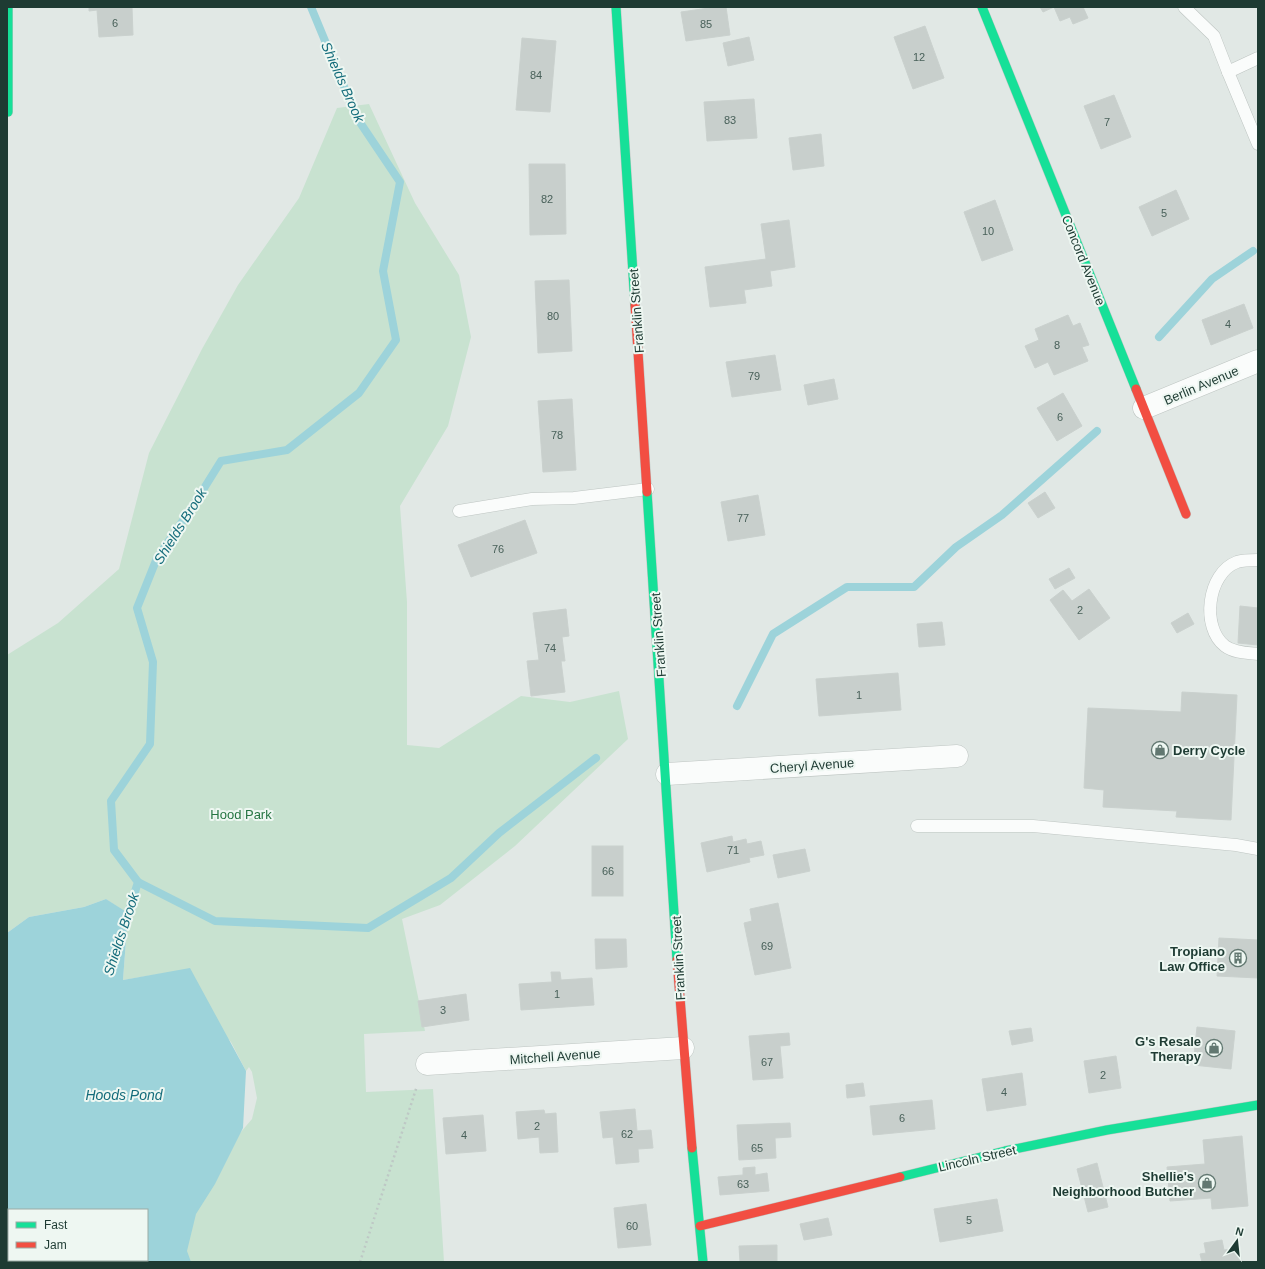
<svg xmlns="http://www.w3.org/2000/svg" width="1265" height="1269" font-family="Arial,sans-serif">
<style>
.green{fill:#c8e2d0}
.water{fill:#9dd3da;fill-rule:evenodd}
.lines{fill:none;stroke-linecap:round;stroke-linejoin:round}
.stream{stroke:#9dd3da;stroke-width:8}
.building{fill:#c8cfcc;stroke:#cad1ce}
.lane-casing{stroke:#bec5c2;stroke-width:13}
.street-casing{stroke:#bec5c2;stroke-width:23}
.fast-casing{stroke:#bdc5c2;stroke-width:10}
.jam-casing{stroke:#bdc5c2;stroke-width:10}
.path{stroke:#bec8c5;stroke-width:2.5;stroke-dasharray:2 3;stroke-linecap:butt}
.lane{stroke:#fafcfb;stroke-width:12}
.street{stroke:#fafcfb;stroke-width:22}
.fast{stroke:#16e098;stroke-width:9}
.jam{stroke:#f24e42;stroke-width:9}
.labels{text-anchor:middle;stroke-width:4;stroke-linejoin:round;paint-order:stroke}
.number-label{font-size:11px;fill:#49615a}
.street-label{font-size:13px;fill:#1e3b33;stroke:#eef7f2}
.poi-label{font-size:13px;font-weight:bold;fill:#1e3b33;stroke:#eef7f2;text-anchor:end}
.park-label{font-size:13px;fill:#257542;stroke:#eef7f2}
.water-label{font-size:14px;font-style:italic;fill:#146c7b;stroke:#eef7f2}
</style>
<rect width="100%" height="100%" fill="#e1e8e5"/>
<polygon class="green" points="369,104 415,203 459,275 471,337 448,426 400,506 407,602 407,745 439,748 521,696 570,702 619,691 628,739 515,846 440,905 402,919 425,1031 364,1034 366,1092 433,1089 444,1262 183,1262 178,1250 223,1153 252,1119 257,1098 252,1072 249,1067 246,1071 231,1042 165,973 123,980 128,914 106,899 84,907 29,917 7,933 7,655 58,623 119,569 149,453 202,349 238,285 299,198 337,108"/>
<path class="water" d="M106 899 128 913 123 980 190 968 246 1071 243 1128 215 1184 196 1214 187 1251 191 1262H7V933L29 917 84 907ZM9 1210H147V1260H9Z"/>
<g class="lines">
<g class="stream">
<polyline points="1159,337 1212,279 1253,251"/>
<polyline points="737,706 773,634 847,587 914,587 956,547 1002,515 1097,431"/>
<polyline points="138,882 215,921 368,928 451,878 499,833 596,758"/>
<polyline points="125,924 138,882 114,850 111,801 150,744 153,662 137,608 157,558 193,506 221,461 287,450 359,393 396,340 383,271 400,182 357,118 311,7"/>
</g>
</g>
<g class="building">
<polygon points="89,7 132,7 133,35 99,37 97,10 89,11"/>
<polygon points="716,7 726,7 730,35 686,41 681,12"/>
<polygon points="1040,7 1083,7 1088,18 1073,24 1070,17 1060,21 1054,7 1043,12"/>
<polygon points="925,26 944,78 913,89 894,37"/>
<polygon points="749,37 754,60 728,66 723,43"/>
<polygon points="522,38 556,41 550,112 516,110"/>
<polygon points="1114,95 1131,137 1101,149 1084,106"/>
<polygon points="754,99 757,138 707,141 704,102"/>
<polygon points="821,134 824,166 793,170 789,138"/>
<polygon points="529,164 565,164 566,234 530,235"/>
<polygon points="1176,190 1189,219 1152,236 1139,207"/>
<polygon points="995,200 1013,250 982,261 964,212"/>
<polygon points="789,220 795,267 770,271 772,286 744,290 746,303 710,307 705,267 766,259 761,224"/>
<polygon points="569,280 572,351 538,353 535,281"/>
<polygon points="1244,304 1253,328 1211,345 1202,320"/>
<polygon points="1068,315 1073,326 1080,323 1089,345 1082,347 1088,361 1054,375 1048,362 1035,368 1025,346 1039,340 1035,329"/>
<polygon points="775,355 781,390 732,397 726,362"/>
<polygon points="834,379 838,399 808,405 804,385"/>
<polygon points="1063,393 1082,426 1057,441 1037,408"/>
<polygon points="572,399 576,470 543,472 538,401"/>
<polygon points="1045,492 1055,508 1038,518 1028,503"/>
<polygon points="758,495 765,535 728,541 721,502"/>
<polygon points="525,520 537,553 471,577 458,545"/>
<polygon points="1069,568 1075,578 1055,589 1049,579"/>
<polygon points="1089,589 1110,618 1079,640 1050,600 1063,590 1072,601"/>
<polygon points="1240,606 1258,608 1258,645 1238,643"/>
<polygon points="566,609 569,636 562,637 565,661 561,661 565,692 531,696 527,661 539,660 533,613"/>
<polygon points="1188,613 1194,624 1177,633 1171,623"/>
<polygon points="942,622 945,645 919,647 917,624"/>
<polygon points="898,673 901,710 819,716 816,679"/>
<polygon points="1182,692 1237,695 1231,820 1176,817 1177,811 1103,807 1104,790 1084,788 1088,708 1181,712"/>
<polygon points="732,836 733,842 746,839 747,844 761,841 764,855 749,858 750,862 707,872 701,843"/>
<rect x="592" y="846" width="31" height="50"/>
<polygon points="805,849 810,871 778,878 773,855"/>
<polygon points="778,903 791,968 755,975 744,923 752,921 750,909"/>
<polygon points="1219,938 1258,940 1258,978 1217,976"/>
<polygon points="595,939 626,939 627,967 596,969"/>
<polygon points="551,972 560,972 561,980 592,978 594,1005 521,1010 519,984 552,982"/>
<polygon points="466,994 469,1020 422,1027 418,1001"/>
<polygon points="1197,1027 1235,1031 1231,1069 1193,1065"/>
<polygon points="1031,1028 1033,1041 1012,1045 1009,1031"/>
<polygon points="789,1033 790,1045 780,1046 783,1078 753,1080 749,1036"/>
<polygon points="1116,1056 1121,1088 1089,1093 1084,1061"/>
<polygon points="1022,1073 1026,1105 987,1111 982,1079"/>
<polygon points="863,1083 865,1096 847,1098 846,1085"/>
<polygon points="932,1100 935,1129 873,1135 870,1106"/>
<polygon points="635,1109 637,1131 651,1130 653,1148 638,1149 639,1162 616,1164 613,1137 603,1138 600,1112"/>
<polygon points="544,1110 545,1114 556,1113 558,1152 540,1153 539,1137 518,1139 516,1112"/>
<polygon points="483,1115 486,1151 446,1154 443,1118"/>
<polygon points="790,1123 791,1137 775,1138 776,1158 739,1160 737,1125"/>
<polygon points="1242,1136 1248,1206 1212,1209 1211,1198 1170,1201 1167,1167 1205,1164 1203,1140"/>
<polygon points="1097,1163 1108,1207 1088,1212 1077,1169"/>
<polygon points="755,1167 755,1175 767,1173 769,1191 720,1195 718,1177 743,1175 743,1168"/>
<polygon points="997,1199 1003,1231 940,1242 934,1209"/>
<polygon points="646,1204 651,1245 618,1248 614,1208"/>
<polygon points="828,1218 832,1235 804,1240 800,1224"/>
<polygon points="1222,1240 1224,1250 1239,1248 1242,1262 1202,1262 1200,1254 1206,1253 1204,1243"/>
<polygon points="777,1245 777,1262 740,1262 739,1246"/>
</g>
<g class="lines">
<g class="lane-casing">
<g id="lane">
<polyline points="1184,7 1214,36 1228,72"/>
<polyline points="1258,58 1228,72 1258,144"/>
<polyline points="459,511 532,499 574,498 648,489"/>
<path d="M1258 560C1251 560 1243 560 1237 562 1207 573 1201 628 1225 646 1234 653 1248 653 1258 654"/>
<polyline points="917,826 1033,826 1236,845 1258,849"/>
</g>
</g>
<g class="street-casing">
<g id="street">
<polyline points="1144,408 1258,361"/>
<polyline points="667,774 957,756"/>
<polyline points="427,1064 683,1048"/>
</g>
</g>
<g class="fast-casing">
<g id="fast">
<polyline points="8,7 8,112"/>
<polyline points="616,7 635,305"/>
<polyline points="982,7 1136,389"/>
<polyline points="647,492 677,960"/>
<polyline points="692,1148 703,1262"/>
<polyline points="900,1177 1005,1151 1107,1130 1258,1105"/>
</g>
</g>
<g class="jam-casing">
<g id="jam">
<polyline points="635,305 647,492"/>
<polyline points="1136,389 1186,514"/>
<polyline points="677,960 692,1148"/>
<polyline points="700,1226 900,1177"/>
</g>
</g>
<polyline class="path" points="360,1262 417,1086"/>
<use href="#lane" class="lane"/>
<use href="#street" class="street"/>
<use href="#fast" class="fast"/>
<use href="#jam" class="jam"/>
</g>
<defs>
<g id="shop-ring" transform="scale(0.9)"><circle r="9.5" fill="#eef7f2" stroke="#627871" stroke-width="1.5"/><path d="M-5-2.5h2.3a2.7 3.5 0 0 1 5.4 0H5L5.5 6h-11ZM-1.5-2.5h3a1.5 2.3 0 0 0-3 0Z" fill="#627871"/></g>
<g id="building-ring" transform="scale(0.9)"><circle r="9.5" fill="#eef7f2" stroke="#627871" stroke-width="1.5"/><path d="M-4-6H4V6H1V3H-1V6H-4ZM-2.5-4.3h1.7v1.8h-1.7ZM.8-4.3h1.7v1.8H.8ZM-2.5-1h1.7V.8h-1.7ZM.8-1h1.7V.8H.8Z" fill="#627871"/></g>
</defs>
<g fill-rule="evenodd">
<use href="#shop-ring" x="1160" y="750"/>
<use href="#building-ring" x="1238" y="958"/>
<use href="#shop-ring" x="1214" y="1048"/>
<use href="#shop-ring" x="1207" y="1183"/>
</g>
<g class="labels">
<g class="number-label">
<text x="115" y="27">6</text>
<text x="706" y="28">85</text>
<text x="919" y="61">12</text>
<text x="536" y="79">84</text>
<text x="730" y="124">83</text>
<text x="1107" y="126">7</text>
<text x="547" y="203">82</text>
<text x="1164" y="217">5</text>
<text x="988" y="235">10</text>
<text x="553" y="320">80</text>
<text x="1228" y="328">4</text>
<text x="1057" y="349">8</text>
<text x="754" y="380">79</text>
<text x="1060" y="421">6</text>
<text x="557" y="439">78</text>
<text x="743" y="522">77</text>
<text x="498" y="553">76</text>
<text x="1080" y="614">2</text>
<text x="550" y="652">74</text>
<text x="859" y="699">1</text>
<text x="733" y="854">71</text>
<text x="608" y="875">66</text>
<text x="767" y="950">69</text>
<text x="557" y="998">1</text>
<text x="443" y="1014">3</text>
<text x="767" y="1066">67</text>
<text x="1103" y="1079">2</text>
<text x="1004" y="1096">4</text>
<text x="902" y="1122">6</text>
<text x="537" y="1130">2</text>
<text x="627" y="1138">62</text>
<text x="464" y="1139">4</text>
<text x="757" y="1152">65</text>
<text x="743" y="1188">63</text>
<text x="969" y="1224">5</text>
<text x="632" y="1230">60</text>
</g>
<g class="street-label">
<text transform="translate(1084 260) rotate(68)" y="5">Concord Avenue</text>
<text transform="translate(636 311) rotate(-94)" y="5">Franklin Street</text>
<text transform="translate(1201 385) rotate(-23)" y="5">Berlin Avenue</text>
<text transform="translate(658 635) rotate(-94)" y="5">Franklin Street</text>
<text transform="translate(812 765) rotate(-4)" y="5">Cheryl Avenue</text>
<text transform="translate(678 958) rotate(-93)" y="5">Franklin Street</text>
<text transform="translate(555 1056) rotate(-4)" y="5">Mitchell Avenue</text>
<text transform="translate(977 1158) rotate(-13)" y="5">Lincoln Street</text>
</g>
<g class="poi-label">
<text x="1173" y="755" text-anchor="start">Derry Cycle</text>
<text x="1225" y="956">Tropiano<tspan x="1225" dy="15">Law Office</tspan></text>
<text x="1201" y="1046">G's Resale<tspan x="1201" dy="15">Therapy</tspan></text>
<text x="1194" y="1181">Shellie's<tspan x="1194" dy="15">Neighborhood Butcher</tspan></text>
</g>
<g class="park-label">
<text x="241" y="819">Hood Park</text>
</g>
<g class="water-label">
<text transform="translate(343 82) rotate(66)" y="5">Shields Brook</text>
<text transform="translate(180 526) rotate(-58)" y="5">Shields Brook</text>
<text transform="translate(121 934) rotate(-72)" y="5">Shields Brook</text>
<text x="124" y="1100">Hoods Pond</text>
</g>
</g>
<rect width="1265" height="1269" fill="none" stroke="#1e3b33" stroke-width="16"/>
<rect x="8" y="1209" width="140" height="52" fill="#eef7f2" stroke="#9baca6"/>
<rect x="16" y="1222" width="20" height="6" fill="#16e098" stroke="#9baca6"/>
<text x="44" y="1229" font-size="12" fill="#1e3b33">Fast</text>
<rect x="16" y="1242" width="20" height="6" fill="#f24e42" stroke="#9baca6"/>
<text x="44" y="1249" font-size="12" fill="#1e3b33">Jam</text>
<g transform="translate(1237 1241) rotate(15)" stroke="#eef7f2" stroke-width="3" paint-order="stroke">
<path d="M0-3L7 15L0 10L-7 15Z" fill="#1e3b33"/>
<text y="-6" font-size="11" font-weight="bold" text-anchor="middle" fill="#1e3b33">N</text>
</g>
</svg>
